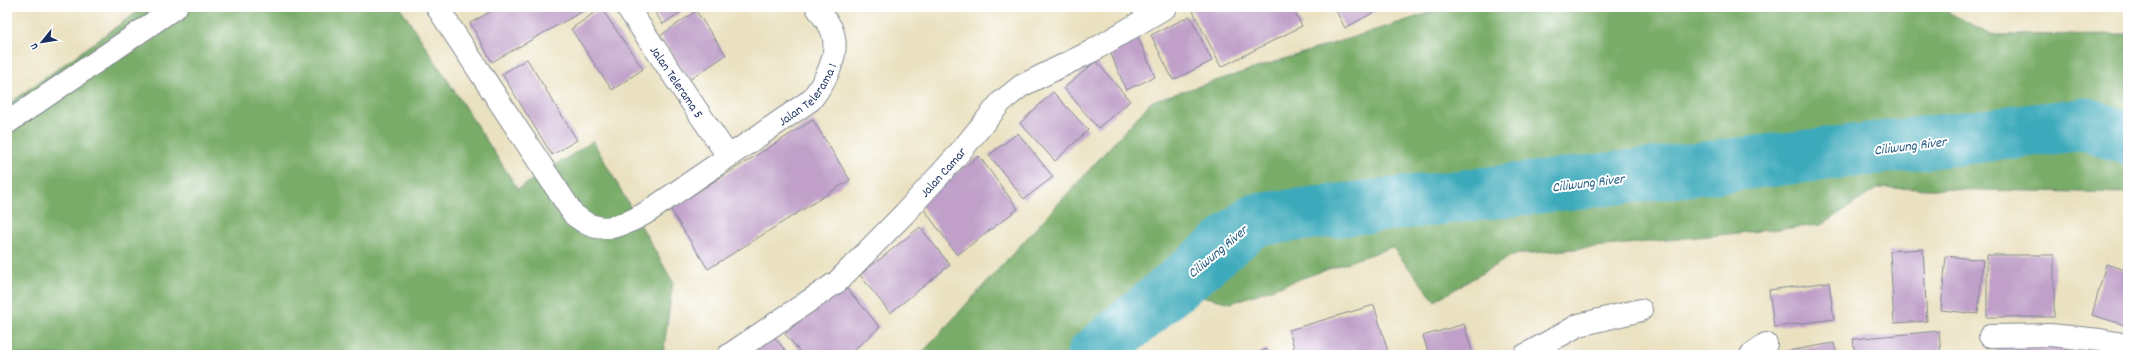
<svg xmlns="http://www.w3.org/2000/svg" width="2135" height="362" font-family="Dekko,sans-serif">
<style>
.forest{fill:#78ac68;stroke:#4a6e63}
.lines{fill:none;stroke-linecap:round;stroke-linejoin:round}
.river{stroke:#3caabb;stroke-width:53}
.building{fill:#c0a0c9}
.street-casing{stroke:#82888f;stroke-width:24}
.street{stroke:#fff;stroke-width:22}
.labels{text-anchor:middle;stroke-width:4;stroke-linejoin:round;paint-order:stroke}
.street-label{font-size:13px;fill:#1b2f5e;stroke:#fff}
.water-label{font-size:14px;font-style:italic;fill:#286083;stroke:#fff}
</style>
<rect width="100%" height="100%" fill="#fff"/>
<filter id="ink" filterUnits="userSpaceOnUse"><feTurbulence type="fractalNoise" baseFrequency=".025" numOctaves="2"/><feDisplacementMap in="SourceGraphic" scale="8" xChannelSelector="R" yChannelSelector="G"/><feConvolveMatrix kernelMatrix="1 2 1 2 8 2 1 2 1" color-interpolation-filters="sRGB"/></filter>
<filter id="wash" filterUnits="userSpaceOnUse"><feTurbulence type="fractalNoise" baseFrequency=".012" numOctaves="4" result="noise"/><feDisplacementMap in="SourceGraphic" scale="16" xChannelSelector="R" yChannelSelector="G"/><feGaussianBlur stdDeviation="0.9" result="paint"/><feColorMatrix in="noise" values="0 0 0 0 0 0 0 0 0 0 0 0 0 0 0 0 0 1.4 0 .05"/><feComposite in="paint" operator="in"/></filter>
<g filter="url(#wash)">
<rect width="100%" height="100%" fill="#eae1c0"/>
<g class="forest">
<polygon points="144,7 400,7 518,189 593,141 673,282 663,355 7,355 7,105"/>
<polygon points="1448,7 1938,7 1993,35 2128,34 2128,193 1878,188 1821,225 1513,255 1435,301 1392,247 1231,303 1201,296 1092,344 1079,355 920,355 1152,101"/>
</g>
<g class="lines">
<polyline class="river" points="1093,355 1254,220 2086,124 2128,139"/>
</g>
<g id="blocks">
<g class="building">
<polygon points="499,7 590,7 492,62 470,23"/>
<polygon points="651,7 689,7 663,24"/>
<polygon points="1191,7 1292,7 1302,26 1221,67"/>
<polygon points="1334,7 1384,7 1345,28"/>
<polygon points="601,8 643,69 612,90 571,29"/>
<polygon points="696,11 726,55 689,80 660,36"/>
<polygon points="1190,16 1212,61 1173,80 1151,35"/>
<polygon points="1138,37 1155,77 1126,90 1109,49"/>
<polygon points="527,59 577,140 552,155 502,74"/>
<polygon points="1096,61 1130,101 1098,128 1064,88"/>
<polygon points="1053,92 1088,130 1055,161 1020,123"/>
<polygon points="813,120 850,180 708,269 670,209"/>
<polygon points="1018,133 1053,177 1024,199 989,155"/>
<polygon points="979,156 1018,209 957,255 918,201"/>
<polygon points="920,227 950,265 890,313 860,275"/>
<polygon points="1923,249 1927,321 1894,323 1890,251"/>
<rect x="1987" y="255" width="67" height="62"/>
<polygon points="1946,256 1983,260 1978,314 1941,310"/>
<polygon points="2106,264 2128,271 2128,326 2092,315"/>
<polygon points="1829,282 1834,319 1774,327 1769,290"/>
<polygon points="842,283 880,327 848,355 803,355 785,334"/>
<polygon points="1374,305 1389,355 1296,355 1289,330"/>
<polygon points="1464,324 1473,355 1429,355 1423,336"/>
<polygon points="1939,331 1941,355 1855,355 1853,339"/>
<polygon points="771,333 789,355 744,355"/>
<polygon points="1834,343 1837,355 1788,355 1787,351"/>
<polygon points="1997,344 2066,346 2066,355 1997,355"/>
<polygon points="1266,349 1270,355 1256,355"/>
</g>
</g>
</g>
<g filter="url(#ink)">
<use href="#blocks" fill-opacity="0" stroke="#82888f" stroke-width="1"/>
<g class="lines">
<g class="street-casing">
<g id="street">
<path id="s1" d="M437 7 574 215C579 218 584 223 590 225 609 233 633 221 649 211L811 100C826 80 842 53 831 28 827 21 821 14 817 7"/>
<path id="s2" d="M627 7 728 156"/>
<polyline points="7,123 176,7"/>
<polyline points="1990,336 2050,335 2100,340 2128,345"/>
<path id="s3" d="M729 355 837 282 904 214 955 158 1001 102 1021 86 1092 51 1166 7"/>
<polyline points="1525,355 1579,325 1641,310"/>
<polyline points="1751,355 1766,344"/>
</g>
</g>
<use href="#street" class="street"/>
</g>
</g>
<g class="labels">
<g class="street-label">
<text dy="5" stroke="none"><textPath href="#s2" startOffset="90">Jalan Telerama 5</textPath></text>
<text dy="5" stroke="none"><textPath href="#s1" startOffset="529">Jalan Telerama 1</textPath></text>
<text dy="5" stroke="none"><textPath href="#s3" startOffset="283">Jalan Camar</textPath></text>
</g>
<g class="water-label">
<text transform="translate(1910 145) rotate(-7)" y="5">Ciliwung River</text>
<text transform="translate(1588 182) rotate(-7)" y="5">Ciliwung River</text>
<text transform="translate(1217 251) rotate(-40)" y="5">Ciliwung River</text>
</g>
</g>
<rect width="2135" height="362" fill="none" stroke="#fff" stroke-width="24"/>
<g transform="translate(42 42) rotate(240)" stroke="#ffffff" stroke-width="3" paint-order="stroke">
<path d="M0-3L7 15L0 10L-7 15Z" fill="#1b2f5e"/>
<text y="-6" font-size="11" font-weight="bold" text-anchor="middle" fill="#1b2f5e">U</text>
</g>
</svg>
